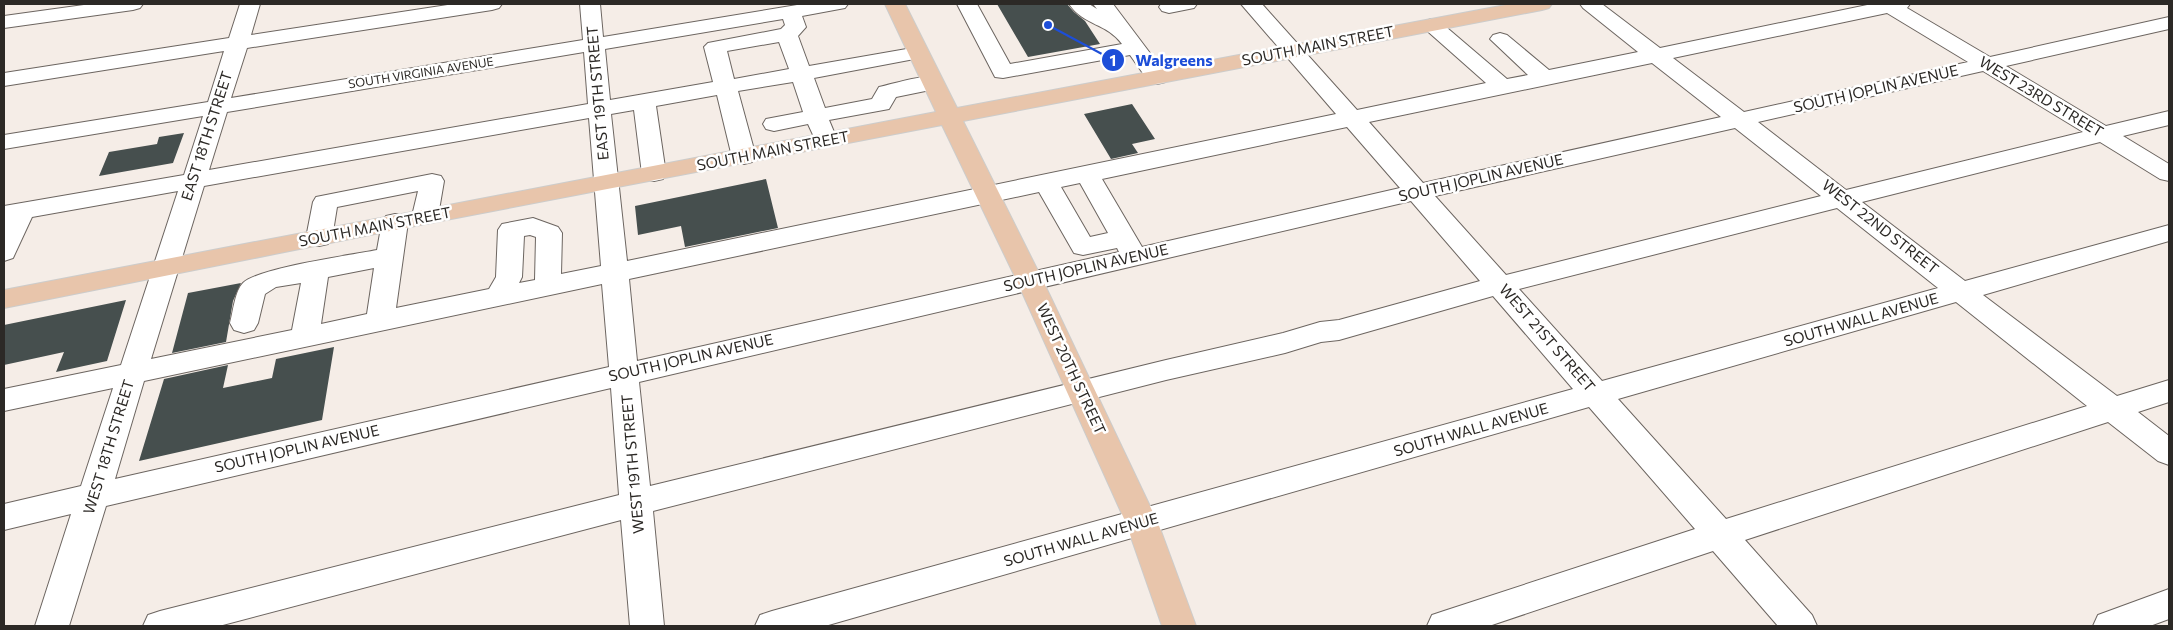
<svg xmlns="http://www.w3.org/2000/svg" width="2173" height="630" font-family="Commissioner,sans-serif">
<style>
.building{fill:#464f4e}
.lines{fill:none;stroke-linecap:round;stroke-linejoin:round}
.minor-casing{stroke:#6c6560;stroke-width:2}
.major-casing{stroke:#cccccb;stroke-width:2}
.minor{fill:#fff;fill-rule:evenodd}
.major{fill:#e8c5ab;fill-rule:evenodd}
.labels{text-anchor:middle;stroke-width:5;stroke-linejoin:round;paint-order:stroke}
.far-street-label{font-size:12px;fill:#2c2926;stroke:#fff}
.street-label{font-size:15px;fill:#2c2926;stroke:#fff}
.leader{fill:none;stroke:#1d4ed8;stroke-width:2}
.callout-dot{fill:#1d4ed8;stroke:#fff;stroke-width:2}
.mark-label{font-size:15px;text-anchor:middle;font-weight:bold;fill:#fff}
.callout-label{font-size:16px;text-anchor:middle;font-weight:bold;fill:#1d4ed8;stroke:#fff;stroke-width:5;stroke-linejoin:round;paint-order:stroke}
</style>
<rect width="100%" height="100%" fill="#f5ede7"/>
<g class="building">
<polygon points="997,4 1067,4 1074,12 1085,21 1100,44 1028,57"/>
<polygon points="1132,104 1155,139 1132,144 1138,153 1111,159 1084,114"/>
<polygon points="184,133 173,163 99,176 109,152 157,144 159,137"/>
<polygon points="766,179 778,228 685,247 681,226 638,235 635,206"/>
<polygon points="241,283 233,301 226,342 172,353 188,293"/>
<polygon points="126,300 107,361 56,372 64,352 4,365 4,325"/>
<polygon points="334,347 322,420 139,461 164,379 228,365 223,388 272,378 276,359"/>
</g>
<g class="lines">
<g class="minor-casing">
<g id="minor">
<polygon points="91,4 143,4 140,8 133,10 4,28 4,16"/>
<path d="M240 4H260L251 35 454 4H502L499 8 492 10 247 48 231 98 583 40 580 4H600L603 37 803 4H848L845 8 802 16 806 27 798 36 809 66 918 47 925 49 929 53 925 57 814 78 825 108 872 99 879 87C897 83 922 74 940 78L943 83 940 88 896 97 889 109 829 120 834 132 830 137 822 139 814 137 808 124 774 131 766 129 763 124 766 119 803 112 793 82 738 91 756 157 752 162 744 164 736 162 732 157 717 95 656 106 666 174 663 179 654 181 645 179 642 174 634 110 611 114 627 261 1336 114 1241 4H1262L1357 110 1486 83 1425 29 1422 25 1425 21 1432 19 1439 21 1507 79 1528 75 1490 39 1493 35 1500 33 1507 35 1549 70 1638 52 1583 8 1580 4H1602L1660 48 1872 4H1910L1907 8 1990 57 2169 17V29L2006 66 2106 126 2169 111V125L2123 136 2169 164V181L2160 179 2100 142 1862 202 1965 281 2169 225V241L1983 295 2117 396 2169 380V402L2138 412 2169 436V465L2158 461 2108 422 1745 540 1812 615 1817 626H1778L1713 551 1489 626H1427L1432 615 1444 611 1695 529 1589 407 825 626H755L760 615 772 611 1573 389 1493 296 1339 340 1321 342 1285 353 1166 380 653 511 664 626H630L621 520 219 626H143L148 615 160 611 619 495 611 388 106 506 69 626H35L71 514 4 530V504L81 486 113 388 4 411V389L121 365 178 191 32 217 13 258 4 261V206L184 175 203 116 4 149V135L208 102 224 51 4 86V73L229 38ZM1887 13 1968 62 1744 112 1673 58ZM783 19 785 25 781 29 708 43 704 47 713 82 610 100 605 49ZM779 42 789 69 734 79 727 51ZM584 52 588 104 209 170 227 112ZM1652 63 1721 117 1423 183 1369 122ZM1983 71 2083 132 1846 190 1758 122ZM589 118 601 266 561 274 562 233 558 227 533 218 502 224 498 230 496 277 489 289 396 308 408 222 404 216 395 214 386 216 382 222 377 250C352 255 258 268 243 283 235 291 233 312 230 323L234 330 244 333 254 330 258 323 265 294 276 287 301 283 292 330 151 359 204 186ZM1347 127 1400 188 1142 247 1102 179ZM1735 128 1821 196 1506 275 1435 196ZM1080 183 1108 233 1090 237 1061 187ZM1039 192 1074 253 1083 255 1117 248 1119 252 637 361 629 279ZM1411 201 1480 281 1339 320 1320 322 1283 333 1166 360 650 486 639 382ZM1837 208 1938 288 1602 381 1519 289ZM530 235 536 237 535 280 519 283 522 277 524 236ZM374 268 367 314 321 324 328 277ZM602 284 609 367 115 479 144 381ZM1956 302 2087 406 1726 519 1618 399Z"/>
<path d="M957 4H977L1010 64 1122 44C1107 23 1084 26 1069 4H1089L1097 9 1093 4H1113L1168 77 1165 82 1157 84 1149 82 1130 55 1003 78 995 77Z"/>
<polygon points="1161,4 1197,4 1194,8 1169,13 1162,11 1159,7"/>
<polygon points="432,174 441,176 444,181 438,216 434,222 425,224 416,222 412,216 418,191 337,207 332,238 328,244 319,246 310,244 306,238 313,202 316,197"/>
<polygon points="2169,589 2169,619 2150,626 2093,626 2098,615"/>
</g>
</g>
<g class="major-casing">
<polygon id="major" points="885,4 905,4 957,108 1511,4 1552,4 1549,8 1542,10 963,121 1043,281 1158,523 1196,626 1162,626 1126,523 1017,281 942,125 425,224 4,308 4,290 936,112"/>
</g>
<use href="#minor" class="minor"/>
<use href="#major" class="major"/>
</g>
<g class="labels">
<g class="far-street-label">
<text transform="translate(421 73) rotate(-9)" y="4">SOUTH VIRGINIA AVENUE</text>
</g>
<g class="street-label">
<text transform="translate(1318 46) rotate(-11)" y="5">SOUTH MAIN STREET</text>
<text transform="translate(1876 89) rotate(-13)" y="5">SOUTH JOPLIN AVENUE</text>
<text transform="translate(598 93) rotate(-95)" y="5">EAST 19TH STREET</text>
<text transform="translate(2041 97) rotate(31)" y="5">WEST 23RD STREET</text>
<text transform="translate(207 136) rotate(-72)" y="5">EAST 18TH STREET</text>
<text transform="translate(773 151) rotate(-11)" y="5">SOUTH MAIN STREET</text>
<text transform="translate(1481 178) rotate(-13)" y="5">SOUTH JOPLIN AVENUE</text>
<text transform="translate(375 227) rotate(-11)" y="5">SOUTH MAIN STREET</text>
<text transform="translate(1880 227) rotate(38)" y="5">WEST 22ND STREET</text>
<text transform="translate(1086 268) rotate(-13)" y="5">SOUTH JOPLIN AVENUE</text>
<text transform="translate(1861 320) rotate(-16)" y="5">SOUTH WALL AVENUE</text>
<text transform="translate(1547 338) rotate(49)" y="5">WEST 21ST STREET</text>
<text transform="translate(691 358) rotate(-13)" y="5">SOUTH JOPLIN AVENUE</text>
<text transform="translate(1071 369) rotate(65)" y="5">WEST 20TH STREET</text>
<text transform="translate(1471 430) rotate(-16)" y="5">SOUTH WALL AVENUE</text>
<text transform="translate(109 447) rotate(-73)" y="5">WEST 18TH STREET</text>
<text transform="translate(297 449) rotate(-13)" y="5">SOUTH JOPLIN AVENUE</text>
<text transform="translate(633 464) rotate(-95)" y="5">WEST 19TH STREET</text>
<text transform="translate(1081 540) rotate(-16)" y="5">SOUTH WALL AVENUE</text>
</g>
</g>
<path class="leader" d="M1048 25L1113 60"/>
<g class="callout-dot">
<circle cx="1048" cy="25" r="5"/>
<circle cx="1113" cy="60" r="12"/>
</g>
<g class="mark-label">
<text x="1113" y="66">1</text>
</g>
<g class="callout-label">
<text x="1174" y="66">Walgreens</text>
</g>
<rect width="2173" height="630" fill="none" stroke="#2c2926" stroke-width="10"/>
</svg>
